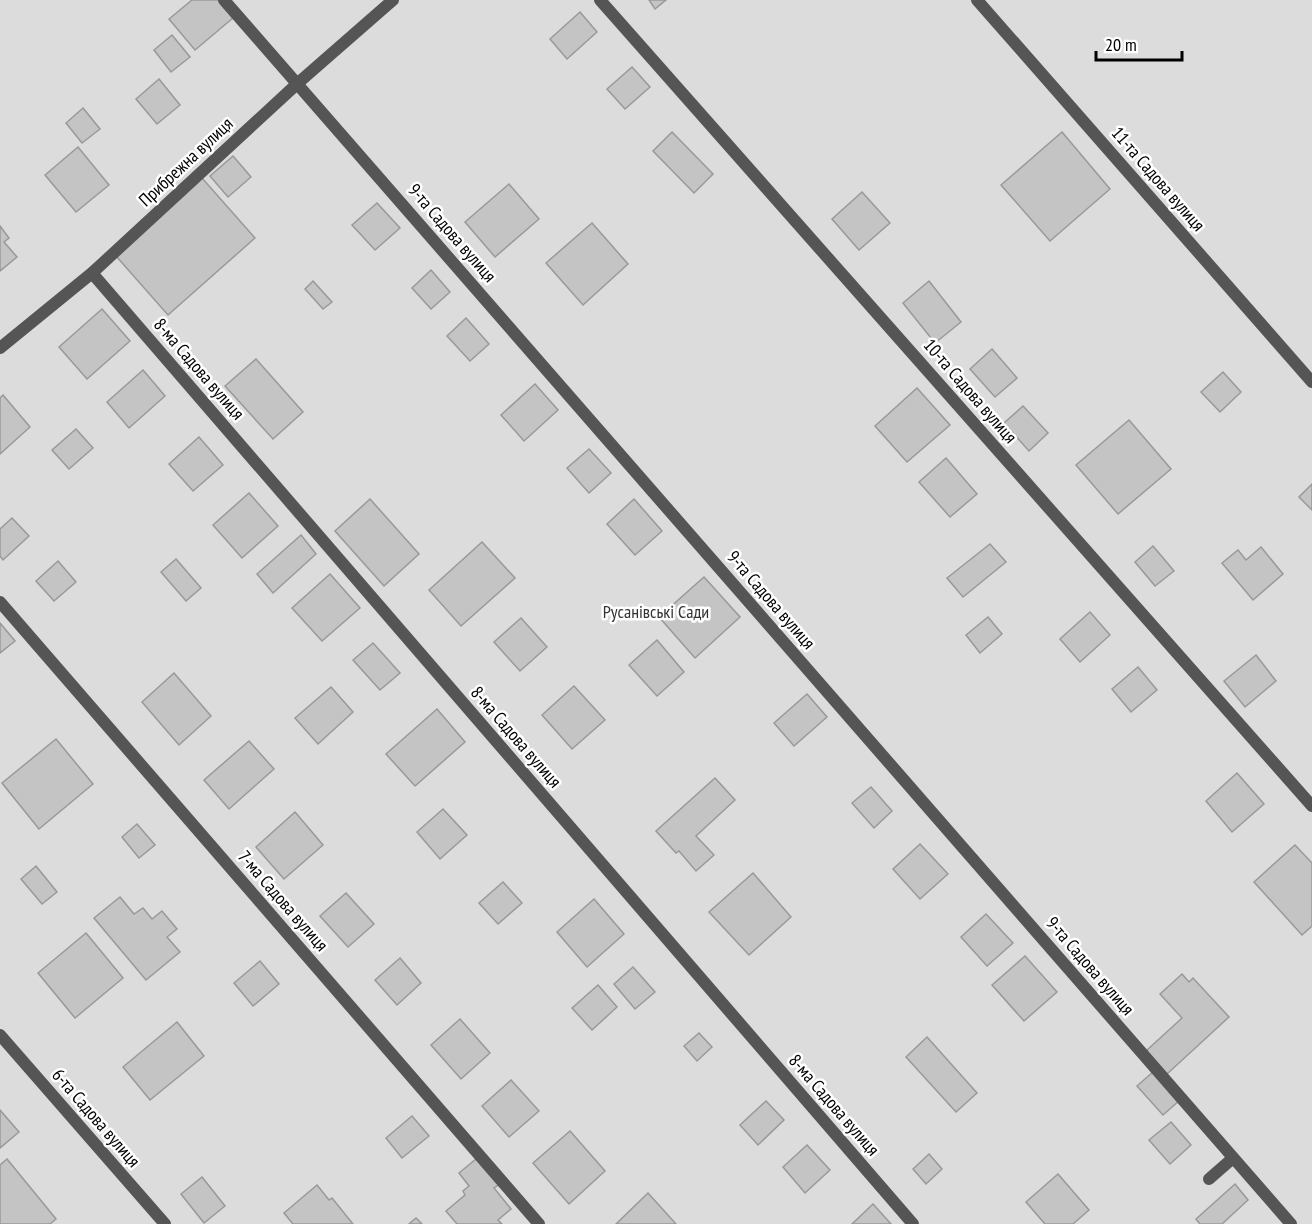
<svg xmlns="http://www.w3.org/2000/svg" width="1312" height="1224" font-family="'PT Sans Narrow',sans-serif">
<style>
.green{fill:#dcdcdc}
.building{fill:#c4c4c4;stroke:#999;stroke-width:1.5}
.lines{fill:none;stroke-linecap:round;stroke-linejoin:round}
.service{stroke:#555;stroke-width:12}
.minor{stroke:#555;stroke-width:12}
.labels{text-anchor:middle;stroke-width:5;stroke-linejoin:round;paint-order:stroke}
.street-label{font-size:18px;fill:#000;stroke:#fff}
.park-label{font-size:18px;fill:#333;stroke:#fff}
</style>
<rect width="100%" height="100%" fill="#fff"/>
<rect class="green" x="0" y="0" width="1312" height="1224"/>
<g class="building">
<polygon points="192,0 218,0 233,18 195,50 169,19"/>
<polygon points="649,0 666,0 655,9"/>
<polygon points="580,12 597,32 567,59 550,39"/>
<polygon points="172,35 190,57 171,72 154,50"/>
<polygon points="632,67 650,87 625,109 607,89"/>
<polygon points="159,79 180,105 157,124 136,99"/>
<polygon points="83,108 100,129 82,143 66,123"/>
<polygon points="672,132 713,174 694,193 653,151"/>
<polygon points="1062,132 1110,189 1050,241 1001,185"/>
<polygon points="78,147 109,185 76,212 45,175"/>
<polygon points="233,156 251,177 228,197 210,176"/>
<polygon points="202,178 255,238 168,315 116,256"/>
<polygon points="509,184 539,219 495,257 465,222"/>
<polygon points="862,192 890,223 859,250 832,219"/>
<polygon points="377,203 400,228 375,250 352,225"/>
<polygon points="592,223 628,264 583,305 546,263"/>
<polygon points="0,226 9,238 4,242 17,257 0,271"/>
<polygon points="431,270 450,292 431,309 412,288"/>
<polygon points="313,281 332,302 323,309 305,289"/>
<polygon points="929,281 961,322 935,343 903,303"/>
<polygon points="102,309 130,341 87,379 59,347"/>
<polygon points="466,318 489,344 470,361 447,336"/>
<polygon points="992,349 1017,378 995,397 970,369"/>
<polygon points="256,359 303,412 273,439 225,386"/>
<polygon points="143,370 165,396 129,428 107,402"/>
<polygon points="1223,372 1241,392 1220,412 1201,392"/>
<polygon points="535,384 558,410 524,441 501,415"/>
<polygon points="917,388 950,425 907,462 875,426"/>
<polygon points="3,395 30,427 0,454 0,398"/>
<polygon points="1023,406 1048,433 1029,451 1004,423"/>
<polygon points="1129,420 1171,469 1118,514 1076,465"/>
<polygon points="76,429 93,448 69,469 52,450"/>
<polygon points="199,437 223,465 193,491 169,464"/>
<polygon points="589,449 611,473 589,493 567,468"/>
<polygon points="946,458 977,494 950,517 919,482"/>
<polygon points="1312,484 1312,510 1299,497"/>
<polygon points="249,493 278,526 242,558 213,525"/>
<polygon points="370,499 419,554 384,586 335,531"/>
<polygon points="634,499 662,531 635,555 607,524"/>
<polygon points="12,518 29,536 3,560 0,556 0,529"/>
<polygon points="301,535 316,554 273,593 257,574"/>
<polygon points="482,542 515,578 461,626 429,590"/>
<polygon points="990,544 1006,562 963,597 947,578"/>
<polygon points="1153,546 1174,571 1155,586 1135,562"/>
<polygon points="1261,547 1283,574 1253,600 1222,563 1238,550 1246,560"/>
<polygon points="176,559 201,588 186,601 161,572"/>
<polygon points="58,561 76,582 54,601 36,581"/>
<polygon points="330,574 360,608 322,641 292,608"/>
<polygon points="704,577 740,617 695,658 659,617"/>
<polygon points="1090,612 1110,635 1080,662 1060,639"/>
<polygon points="988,617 1002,634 980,653 966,635"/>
<polygon points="521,618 547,647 520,671 494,642"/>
<polygon points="0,623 15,641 0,653"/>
<polygon points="657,640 684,672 657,696 629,665"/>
<polygon points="373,643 400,673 380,690 353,660"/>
<polygon points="1256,655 1276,681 1245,707 1224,681"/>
<polygon points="1138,667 1157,690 1131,712 1112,689"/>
<polygon points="174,673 211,716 179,745 142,702"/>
<polygon points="574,686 605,720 572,749 542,715"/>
<polygon points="331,687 353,712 318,744 295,718"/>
<polygon points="807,694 827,717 794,746 774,723"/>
<polygon points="437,709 465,742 415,786 386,754"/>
<polygon points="56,739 93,784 39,829 2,783"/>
<polygon points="249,741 274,769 229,809 204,780"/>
<polygon points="1237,773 1264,804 1232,832 1206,801"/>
<polygon points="715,778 735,800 696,836 714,855 696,871 679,851 676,853 656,831"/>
<polygon points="871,787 892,811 874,828 852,803"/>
<polygon points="443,809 467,835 440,859 417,832"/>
<polygon points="295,812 323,845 284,879 256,847"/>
<polygon points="137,824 155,845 139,858 122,837"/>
<polygon points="920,844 948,874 920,899 893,869"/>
<polygon points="1295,845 1312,863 1312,926 1302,935 1254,882"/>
<polygon points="36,866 57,892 42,904 21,879"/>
<polygon points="753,873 791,917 749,955 709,912"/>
<polygon points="503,882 522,903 498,924 479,903"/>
<polygon points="346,893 374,924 348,947 320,916"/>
<polygon points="120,897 134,914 143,908 152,919 162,911 177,929 167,937 180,952 146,980 94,918"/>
<polygon points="594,899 624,934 587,967 557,932"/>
<polygon points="986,914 1013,943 987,966 961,937"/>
<polygon points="86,933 123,978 75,1018 38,973"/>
<polygon points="1025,956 1057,992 1024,1021 992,985"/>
<polygon points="400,958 421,983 397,1005 375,980"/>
<polygon points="260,961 279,984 253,1006 234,983"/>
<polygon points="633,967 655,992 635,1009 614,984"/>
<polygon points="1182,974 1189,982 1193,978 1229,1017 1167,1074 1146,1051 1182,1018 1160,994"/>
<polygon points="598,985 617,1007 592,1030 572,1008"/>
<polygon points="460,1019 490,1053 461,1079 431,1045"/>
<polygon points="177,1022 204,1056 150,1100 123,1067"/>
<polygon points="699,1033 712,1047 697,1061 684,1046"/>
<polygon points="927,1037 977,1093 956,1112 906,1057"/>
<polygon points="1154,1071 1180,1100 1163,1115 1137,1086"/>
<polygon points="511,1080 539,1111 509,1137 482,1106"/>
<polygon points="766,1101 784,1120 758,1145 740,1125"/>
<polygon points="0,1110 19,1132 0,1148"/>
<polygon points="412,1116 429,1136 402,1158 386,1138"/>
<polygon points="1171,1122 1191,1145 1170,1164 1149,1140"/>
<polygon points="570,1131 605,1171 569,1204 533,1163"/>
<polygon points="807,1145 830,1170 805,1193 783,1167"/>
<polygon points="929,1154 942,1169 926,1184 913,1169"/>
<polygon points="7,1159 56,1219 50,1224 0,1224 0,1165"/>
<polygon points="476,1159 500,1184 494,1188 511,1209 498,1220 502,1224 457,1224 446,1211 465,1195 463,1191 469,1186 459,1173"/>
<polygon points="1058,1174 1089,1210 1073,1224 1045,1224 1026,1202"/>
<polygon points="202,1177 225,1206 204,1223 181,1194"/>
<polygon points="1235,1184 1248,1200 1222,1224 1200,1224 1196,1219"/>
<polygon points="317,1185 329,1200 332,1198 353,1224 293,1224 284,1213"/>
<polygon points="648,1193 676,1224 616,1224"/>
<polygon points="873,1204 891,1224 852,1224"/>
<polygon points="416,1218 422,1224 409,1224"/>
</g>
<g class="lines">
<polyline class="service" points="1209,1179 1233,1158"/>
<g class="minor">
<polyline points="224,0 1291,1224"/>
<polyline points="600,0 1312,806"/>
<polyline points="977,0 1312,382"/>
<polyline points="92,273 913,1224"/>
<polyline points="0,348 92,273 298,83 393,0"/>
<polyline points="0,602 539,1224"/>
<polyline points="0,1035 165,1224"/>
</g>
</g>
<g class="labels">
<g class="street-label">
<text transform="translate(186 162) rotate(-43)" y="6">Прибрежна вулиця</text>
<text transform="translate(1158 179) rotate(49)" y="6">11-та Садова вулиця</text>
<text transform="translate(452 233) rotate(49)" y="6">9-та Садова вулиця</text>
<text transform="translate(199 369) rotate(49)" y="6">8-ма Садова вулиця</text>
<text transform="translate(970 391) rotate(49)" y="6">10-та Садова вулиця</text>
<text transform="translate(771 600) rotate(49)" y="6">9-та Садова вулиця</text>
<text transform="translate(516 737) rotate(49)" y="6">8-ма Садова вулиця</text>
<text transform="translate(283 901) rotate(49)" y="6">7-ма Садова вулиця</text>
<text transform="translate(1090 966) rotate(49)" y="6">9-та Садова вулиця</text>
<text transform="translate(834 1105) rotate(49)" y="6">8-ма Садова вулиця</text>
<text transform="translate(96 1118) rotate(49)" y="6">6-та Садова вулиця</text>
</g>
<g class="park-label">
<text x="656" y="618">Русанівські Сади</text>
</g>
</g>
<path d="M1096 51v9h86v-9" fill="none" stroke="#000000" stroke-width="3"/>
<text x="1105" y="51" font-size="18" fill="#000000" stroke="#ffffff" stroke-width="4.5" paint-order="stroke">20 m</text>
</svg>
